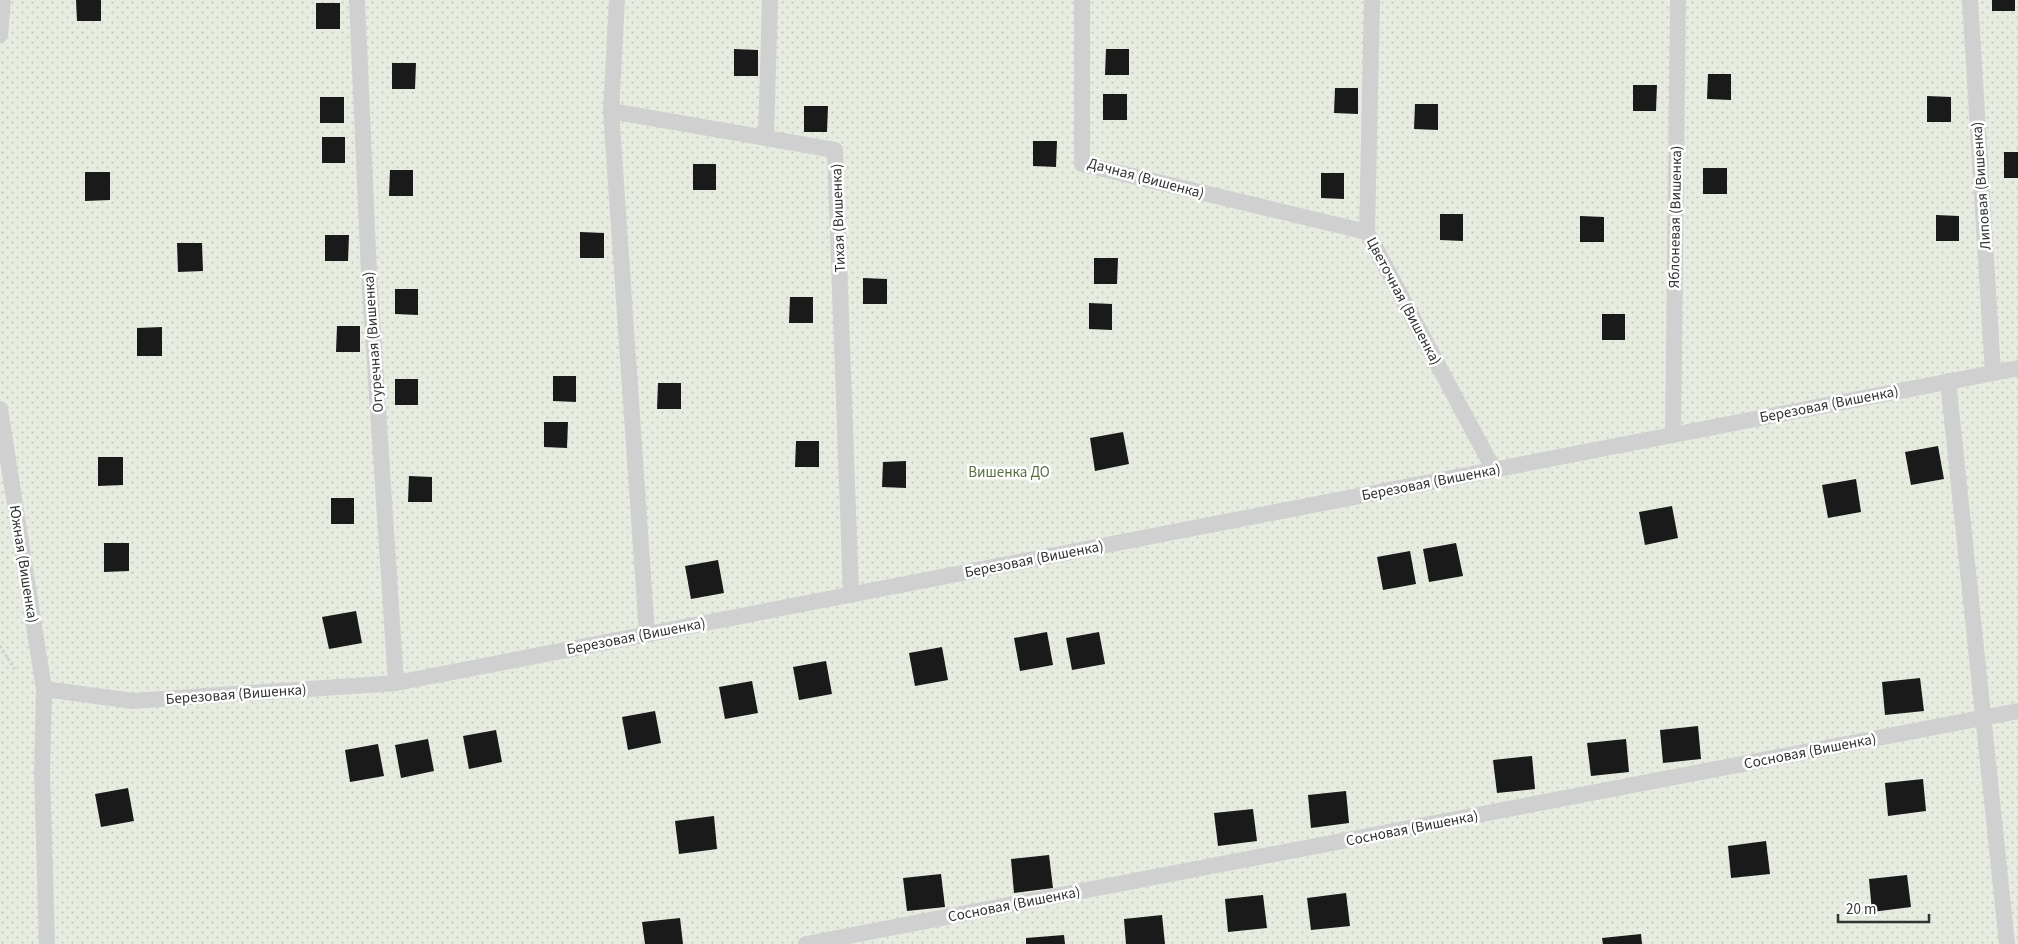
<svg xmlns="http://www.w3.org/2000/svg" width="2018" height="944" font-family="'Source Sans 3',sans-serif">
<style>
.garden{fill:url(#garden-dots)}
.building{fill:#1a1a1a}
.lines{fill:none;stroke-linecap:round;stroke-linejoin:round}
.path{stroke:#cdcdcd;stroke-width:3;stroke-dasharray:2.5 2.5;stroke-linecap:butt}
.lane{stroke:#d0d0d0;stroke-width:16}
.labels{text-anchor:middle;stroke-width:5;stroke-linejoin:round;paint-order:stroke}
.street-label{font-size:15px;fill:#333;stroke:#fff}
.park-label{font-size:15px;fill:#56703f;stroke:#fff}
</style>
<defs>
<pattern id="garden-dots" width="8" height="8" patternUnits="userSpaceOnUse" patternTransform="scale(1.25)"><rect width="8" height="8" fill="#e6ecdf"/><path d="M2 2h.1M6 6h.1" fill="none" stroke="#c6cbc0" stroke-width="1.8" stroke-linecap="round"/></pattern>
</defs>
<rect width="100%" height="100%" fill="#fff"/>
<rect class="garden" x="0" y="0" width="2018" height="944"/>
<g class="building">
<polygon points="76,0 101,0 101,21 77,21"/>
<rect x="1992" y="0" width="23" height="11"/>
<rect x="316" y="3" width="24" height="26"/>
<polygon points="734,49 758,50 758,76 734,76"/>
<polygon points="1106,49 1129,49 1129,75 1105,75"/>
<polygon points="392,63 416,63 415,89 392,89"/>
<polygon points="1708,74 1731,74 1731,100 1707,99"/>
<polygon points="1633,85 1657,85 1656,111 1633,111"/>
<polygon points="1335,88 1358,88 1358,114 1334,113"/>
<rect x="1103" y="94" width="24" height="26"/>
<polygon points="1927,96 1951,97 1951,122 1927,122"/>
<rect x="320" y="97" width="24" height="26"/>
<polygon points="1415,104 1438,104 1438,130 1414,129"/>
<polygon points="804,106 828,106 827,132 804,132"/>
<rect x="322" y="137" width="23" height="26"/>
<polygon points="1033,141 1057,141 1056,167 1033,166"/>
<rect x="2004" y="152" width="14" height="26"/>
<rect x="693" y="164" width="23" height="26"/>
<rect x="1703" y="168" width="24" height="26"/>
<polygon points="390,170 413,170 413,196 389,196"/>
<polygon points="85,172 110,172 110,200 85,201"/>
<polygon points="1321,173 1344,173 1344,199 1321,198"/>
<polygon points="1440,214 1463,214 1463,241 1440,240"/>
<polygon points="1936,215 1959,216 1959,241 1936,241"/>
<polygon points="1580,216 1604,217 1604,242 1580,242"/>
<polygon points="580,232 604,233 604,258 580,258"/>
<polygon points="325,235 349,235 348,261 325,261"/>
<polygon points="177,243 202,243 203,271 178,272"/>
<polygon points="1094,258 1118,258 1117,284 1094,284"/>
<polygon points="863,278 887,279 887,304 863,304"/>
<polygon points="395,289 418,289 418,315 395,314"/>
<polygon points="790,297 813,297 813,323 789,323"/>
<polygon points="1089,303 1112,304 1112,330 1089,329"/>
<rect x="1602" y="314" width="23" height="26"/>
<polygon points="337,326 360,326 360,352 336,352"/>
<polygon points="162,327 162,356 137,356 137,328"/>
<polygon points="553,376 576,376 576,402 553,401"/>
<rect x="395" y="379" width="23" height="26"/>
<polygon points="658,383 681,383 681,409 657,409"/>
<polygon points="544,422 568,422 567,448 544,447"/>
<polygon points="1123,432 1129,464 1095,471 1090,438"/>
<polygon points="796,441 819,441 819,467 795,467"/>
<polygon points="1938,446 1944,479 1911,485 1905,452"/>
<polygon points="98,457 123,457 123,485 98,486"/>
<polygon points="906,461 906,488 882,487 883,462"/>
<polygon points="409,476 432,477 432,502 408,502"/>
<polygon points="1856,479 1861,512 1828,518 1822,485"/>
<rect x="331" y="498" width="23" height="26"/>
<polygon points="1672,506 1678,538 1645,545 1639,512"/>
<polygon points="104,543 129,543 129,571 104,572"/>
<polygon points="1456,543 1463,576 1429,582 1423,549"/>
<polygon points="1410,551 1416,584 1383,590 1377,557"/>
<polygon points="718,560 724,593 691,599 685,566"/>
<polygon points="356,611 362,643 329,649 322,617"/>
<polygon points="1047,632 1053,665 1020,671 1014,638"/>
<polygon points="1099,632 1105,664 1072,670 1066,638"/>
<polygon points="942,647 948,680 915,686 909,653"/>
<polygon points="826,661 832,694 799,700 793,667"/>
<polygon points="1920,678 1924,711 1885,715 1882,682"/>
<polygon points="752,681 758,713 725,719 719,687"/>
<polygon points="655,711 661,743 628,750 622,717"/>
<polygon points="1698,726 1701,759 1663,763 1660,730"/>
<polygon points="496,730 502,762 469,769 463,736"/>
<polygon points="428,739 434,771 401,778 395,745"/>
<polygon points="1626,739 1629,772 1591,776 1587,743"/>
<polygon points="378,744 384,776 350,782 345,750"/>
<polygon points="1532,756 1535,789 1497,793 1493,760"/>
<polygon points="1923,779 1926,811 1888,816 1885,783"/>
<polygon points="128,788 134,821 101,827 95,794"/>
<polygon points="1346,791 1349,823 1311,828 1308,795"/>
<polygon points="1253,809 1257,841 1218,846 1214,813"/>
<polygon points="714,816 717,849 679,854 675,821"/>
<polygon points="1766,841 1770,874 1731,878 1728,846"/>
<polygon points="1049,855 1053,888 1014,893 1011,859"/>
<polygon points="941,874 945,907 907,911 903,878"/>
<polygon points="1907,875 1911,907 1872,912 1869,879"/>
<polygon points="1346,893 1350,926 1311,930 1307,898"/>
<polygon points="1263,895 1267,928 1228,932 1225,899"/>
<polygon points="1162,915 1165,944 1126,944 1124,919"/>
<polygon points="680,918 683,944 645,944 642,922"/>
<polygon points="1641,934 1642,944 1603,944 1602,938"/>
<polygon points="1064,935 1065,944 1026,944 1026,938"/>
</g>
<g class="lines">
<polyline class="path" points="0,646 15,670"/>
<g class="lane">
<polyline points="357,0 369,274 396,683"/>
<polyline points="617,0 611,111 835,150 851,595"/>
<polyline points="1082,0 1082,164 1367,232"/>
<polyline points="1372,0 1367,232 1494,470"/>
<polyline points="1970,0 1993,373"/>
<polyline points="0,35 3,0"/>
<polyline points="611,111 647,634"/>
<polyline points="766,137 770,0"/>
<polyline points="1948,381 2007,944"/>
<polyline points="0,409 44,689 42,773 47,944"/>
<polyline points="1673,435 1678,0"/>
<polyline points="44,689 133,701 396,683 2018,368"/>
<polyline points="806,944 2018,711"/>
</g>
</g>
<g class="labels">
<g class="street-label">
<text transform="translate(1146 178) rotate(15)" y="5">Дачная (Вишенка)</text>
<text transform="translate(1981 186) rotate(-94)" y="5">Липовая (Вишенка)</text>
<text transform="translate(1675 217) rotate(-89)" y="5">Яблоневая (Вишенка)</text>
<text transform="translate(838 218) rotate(-92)" y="5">Тихая (Вишенка)</text>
<text transform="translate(1404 301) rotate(62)" y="5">Цветочная (Вишенка)</text>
<text transform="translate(373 342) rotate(-94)" y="5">Огуречная (Вишенка)</text>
<text transform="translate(1829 404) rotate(-11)" y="5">Березовая (Вишенка)</text>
<text transform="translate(1431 482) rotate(-11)" y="5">Березовая (Вишенка)</text>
<text transform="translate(1034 559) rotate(-11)" y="5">Березовая (Вишенка)</text>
<text transform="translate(24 564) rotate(81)" y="5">Южная (Вишенка)</text>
<text transform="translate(636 636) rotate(-11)" y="5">Березовая (Вишенка)</text>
<text transform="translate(236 694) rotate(-4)" y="5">Березовая (Вишенка)</text>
<text transform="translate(1810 751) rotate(-11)" y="5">Сосновая (Вишенка)</text>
<text transform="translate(1412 828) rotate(-11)" y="5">Сосновая (Вишенка)</text>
<text transform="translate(1014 904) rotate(-11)" y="5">Сосновая (Вишенка)</text>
</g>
<g class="park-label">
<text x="1009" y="477">Вишенка ДО</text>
</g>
</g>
<path d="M1838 914v8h91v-8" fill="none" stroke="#333333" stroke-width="2.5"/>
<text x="1846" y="914" font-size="15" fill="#333333" stroke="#ffffff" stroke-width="4" paint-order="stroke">20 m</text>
</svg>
